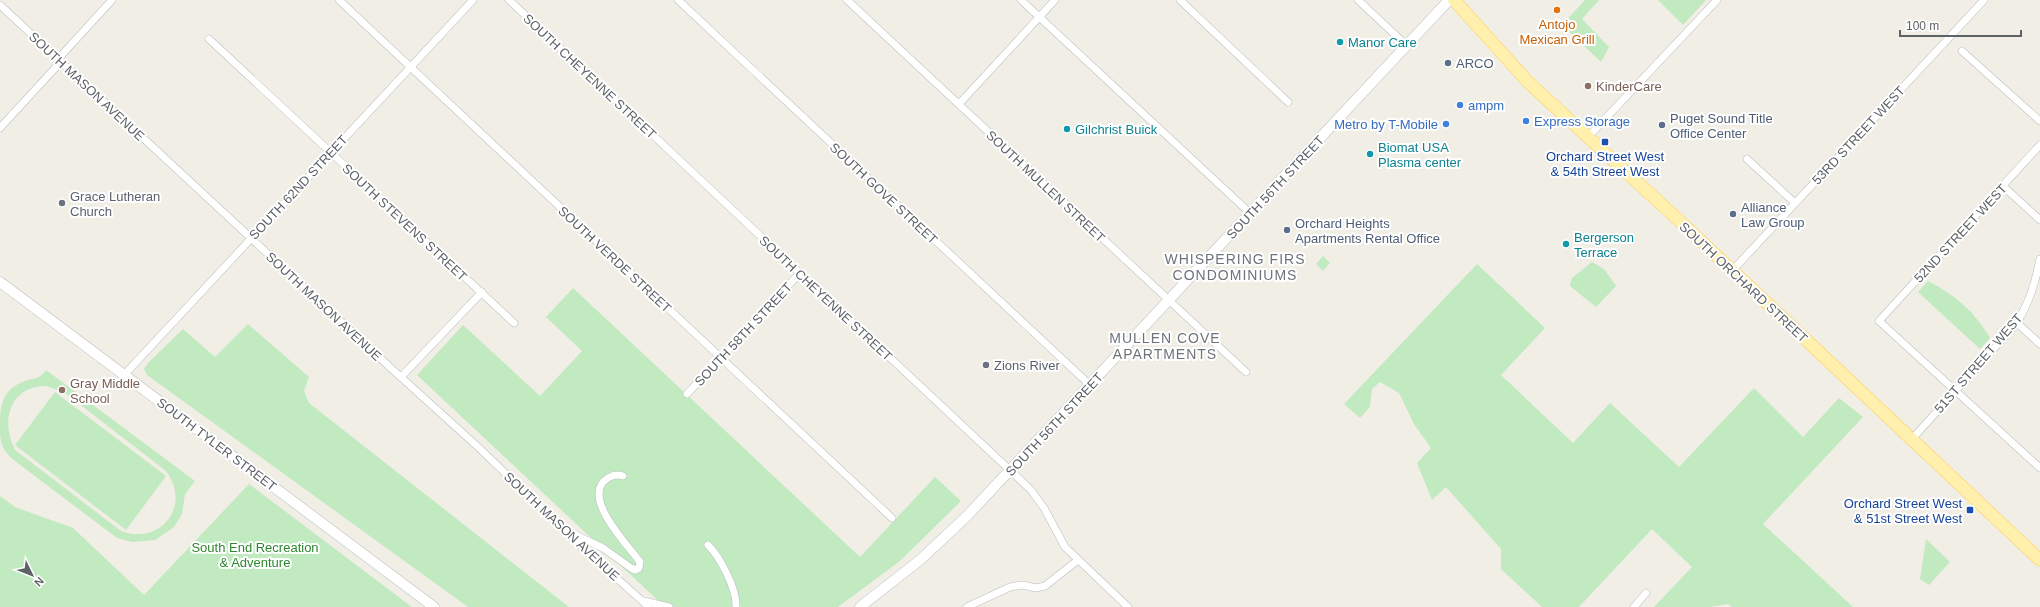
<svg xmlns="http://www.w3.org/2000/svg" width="2040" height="607" font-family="Helvetica,sans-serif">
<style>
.green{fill:#c1eac0;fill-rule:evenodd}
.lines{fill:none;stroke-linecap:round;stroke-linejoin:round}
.street-casing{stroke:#b8bcc0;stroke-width:8}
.secondary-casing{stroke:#b9bdc3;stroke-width:11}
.primary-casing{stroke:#ffcb51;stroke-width:13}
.street{stroke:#fff;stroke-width:7}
.secondary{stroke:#fff;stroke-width:10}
.primary{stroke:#fff0ad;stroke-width:12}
.food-dot{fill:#e8710a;stroke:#fff;stroke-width:1.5}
.culture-dot{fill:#0f9aa8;stroke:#fff;stroke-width:1.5}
.service-dot{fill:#5c6f8a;stroke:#fff;stroke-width:1.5}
.education-dot{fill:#8d6e63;stroke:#fff;stroke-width:1.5}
.shop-dot{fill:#3f7fe0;stroke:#fff;stroke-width:1.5}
.transit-dot{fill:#1a4fb4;stroke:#fff;stroke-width:1.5}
.worship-dot{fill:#6b7280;stroke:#fff;stroke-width:1.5}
.labels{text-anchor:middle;stroke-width:4;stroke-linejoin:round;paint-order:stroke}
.food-label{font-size:13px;fill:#c56008;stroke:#fff}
.culture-label{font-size:13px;fill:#0d838f;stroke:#fff;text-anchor:start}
.service-label{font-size:13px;fill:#4e5e75;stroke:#fff;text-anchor:start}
.street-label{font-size:13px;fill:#5d6268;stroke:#fff}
.education-label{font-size:13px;fill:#785e54;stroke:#fff;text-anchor:start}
.shop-label{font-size:13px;fill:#366cbe;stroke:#fff;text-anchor:start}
.transit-label{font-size:13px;fill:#164399;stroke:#fff}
.worship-label{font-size:13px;fill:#5b616d;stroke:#fff;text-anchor:start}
.park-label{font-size:13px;fill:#2d8730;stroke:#fff}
.neighbourhood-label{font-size:14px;letter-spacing:1px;fill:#6e747a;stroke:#fff}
</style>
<rect width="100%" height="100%" fill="#f1eee6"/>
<g class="green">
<polygon points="1585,0 1599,0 1582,19 1609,47 1601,62 1562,25"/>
<polygon points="1658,0 1706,0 1683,25"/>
<polygon points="1323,256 1330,263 1323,271 1316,264"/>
<polygon points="1592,262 1604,269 1616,286 1596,307 1570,286 1572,278"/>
<polygon points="1477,264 1545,328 1501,375 1573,443 1610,403 1679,467 1754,388 1803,437 1839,398 1863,417 1763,524 1853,607 1732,607 1728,604 1710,607 1654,607 1692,567 1652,529 1579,607 1542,607 1501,569 1501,549 1446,487 1432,500 1417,463 1431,448 1414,424 1399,393 1380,382 1372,389 1370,407 1360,418 1344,404"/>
<path d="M1928 281C1955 295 1974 311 1990 338L1980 349 1918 292Z"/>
<polygon points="573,288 860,557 935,477 961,501 900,561 838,607 665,607 417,375 463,325 540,396 582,351 546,317"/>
<polygon points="248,324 309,377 304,391 309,403 569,607 468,607 147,375 144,369 148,363 183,329 215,357"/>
<path d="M46 370 195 481 185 494 182 514 174 527 155 540 132 542 117 538 15 461C1 449 0 443 0 426 0 403 3 388 28 380 38 377 39 379 46 370ZM46 386 65 393 166 471C192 505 161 546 121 531L15 450C0 421 10 386 46 386Z"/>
<polygon points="55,392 166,476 126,530 15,445"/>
<polygon points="249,484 412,607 0,607 0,496 15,507 73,528 144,595"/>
<polygon points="1926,539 1950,562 1929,585 1920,579"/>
</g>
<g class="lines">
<g class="street-casing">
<g id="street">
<polyline points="339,0 892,518"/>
<polyline points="509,0 1031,490 1044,508 1065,547 1128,607"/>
<polyline points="678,0 1090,385"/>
<polyline points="847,0 1246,372"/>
<polyline points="1021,0 1250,213"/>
<polyline points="1180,0 1288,102"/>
<polyline points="1358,0 1406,45"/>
<polyline points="0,5 393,370 477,446 584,549 649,607"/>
<polyline points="209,39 514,323"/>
<polyline points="1962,51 2040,121"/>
<polyline points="959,104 1055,0"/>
<polyline points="0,128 57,66 58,59 112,0"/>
<polyline points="1588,137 1717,0"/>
<polyline points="2040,145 1879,321 2040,468"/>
<polyline points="1747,159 1795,203"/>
<polyline points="2003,186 2040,220"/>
<polyline points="1732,271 1984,0"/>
<polyline points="2017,323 2040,344"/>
<polyline points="125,374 473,0"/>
<polyline points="401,377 482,292"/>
<polyline points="687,394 800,273"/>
<path d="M1912 439 2017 323C2030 300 2035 284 2040 259"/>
<path d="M569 532 603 548 631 568 635 570 639 568 640 562C628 545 579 496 608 478 613 475 617 474 623 476"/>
<path d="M708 545C720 557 737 589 736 607"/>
<polyline points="644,601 669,607"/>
<polyline points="967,607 1010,587 1022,585 1036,588 1045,586 1078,560"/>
<polyline points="1634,607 1646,593"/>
</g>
</g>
<g class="secondary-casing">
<g id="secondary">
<polyline points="0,282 434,607"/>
<polyline points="860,607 920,560 967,516 1449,0"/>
</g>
</g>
<g class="primary-casing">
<polyline id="primary" points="1454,0 1528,82 1685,226 2040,560"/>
</g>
<use href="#street" class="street"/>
<use href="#secondary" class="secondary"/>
<use href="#primary" class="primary"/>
</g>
<circle class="food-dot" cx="1557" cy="10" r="4"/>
<g class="culture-dot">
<circle cx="1340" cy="42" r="4"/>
<circle cx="1067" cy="129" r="4"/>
<circle cx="1370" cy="154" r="4"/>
<circle cx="1566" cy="244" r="4"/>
</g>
<g class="service-dot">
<circle cx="1448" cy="63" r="4"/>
<circle cx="1662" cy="125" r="4"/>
<circle cx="1733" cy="214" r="4"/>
<circle cx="1287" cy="230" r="4"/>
</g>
<g class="education-dot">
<circle cx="1588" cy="86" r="4"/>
<circle cx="62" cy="390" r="4"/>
</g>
<g class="shop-dot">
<circle cx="1460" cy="105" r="4"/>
<circle cx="1526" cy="121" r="4"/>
<circle cx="1446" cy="124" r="4"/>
</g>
<g class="transit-dot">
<rect x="1601" y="138" width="8" height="8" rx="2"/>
<rect x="1966" y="506" width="8" height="8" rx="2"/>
</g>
<g class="worship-dot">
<circle cx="62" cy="203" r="4"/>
<circle cx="986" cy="365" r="4"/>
</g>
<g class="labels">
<g class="food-label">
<text x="1557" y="29">Antojo<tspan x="1557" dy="15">Mexican Grill</tspan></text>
</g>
<g class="culture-label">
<text x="1348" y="47">Manor Care</text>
<text x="1075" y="134">Gilchrist Buick</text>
<text x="1378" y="152">Biomat USA<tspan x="1378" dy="15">Plasma center</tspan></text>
<text x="1574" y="242">Bergerson<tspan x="1574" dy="15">Terrace</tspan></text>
</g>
<g class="service-label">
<text x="1456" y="68">ARCO</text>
<text x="1670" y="123">Puget Sound Title<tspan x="1670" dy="15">Office Center</tspan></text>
<text x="1741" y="212">Alliance<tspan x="1741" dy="15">Law Group</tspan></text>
<text x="1295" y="228">Orchard Heights<tspan x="1295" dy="15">Apartments Rental Office</tspan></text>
</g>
<g class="street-label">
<text transform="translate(590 76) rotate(43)" y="5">SOUTH CHEYENNE STREET</text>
<text transform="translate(87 86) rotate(43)" y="5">SOUTH MASON AVENUE</text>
<text transform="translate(1858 135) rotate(-47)" y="5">53RD STREET WEST</text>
<text transform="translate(1046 186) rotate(43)" y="5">SOUTH MULLEN STREET</text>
<text transform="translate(298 187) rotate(-47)" y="5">SOUTH 62ND STREET</text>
<text transform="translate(1275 187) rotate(-47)" y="5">SOUTH 56TH STREET</text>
<text transform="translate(884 193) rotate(43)" y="5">SOUTH GOVE STREET</text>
<text transform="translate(405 222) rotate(43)" y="5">SOUTH STEVENS STREET</text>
<text transform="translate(1960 233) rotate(-47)" y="5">52ND STREET WEST</text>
<text transform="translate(615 259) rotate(43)" y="5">SOUTH VERDE STREET</text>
<text transform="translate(1744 282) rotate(43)" y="5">SOUTH ORCHARD STREET</text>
<text transform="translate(826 298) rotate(43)" y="5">SOUTH CHEYENNE STREET</text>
<text transform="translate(324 306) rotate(43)" y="5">SOUTH MASON AVENUE</text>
<text transform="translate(743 334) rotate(-47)" y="5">SOUTH 58TH STREET</text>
<text transform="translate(1978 363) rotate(-49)" y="5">51ST STREET WEST</text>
<text transform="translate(1054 424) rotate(-47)" y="5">SOUTH 56TH STREET</text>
<text transform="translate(217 444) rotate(37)" y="5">SOUTH TYLER STREET</text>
<text transform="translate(562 526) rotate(43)" y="5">SOUTH MASON AVENUE</text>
</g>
<g class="education-label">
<text x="1596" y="91">KinderCare</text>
<text x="70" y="388">Gray Middle<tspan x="70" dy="15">School</tspan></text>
</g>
<g class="shop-label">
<text x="1468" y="110">ampm</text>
<text x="1534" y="126">Express Storage</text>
<text x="1438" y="129" text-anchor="end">Metro by T-Mobile</text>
</g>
<g class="transit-label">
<text x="1605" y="161">Orchard Street West<tspan x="1605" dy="15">&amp; 54th Street West</tspan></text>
<text x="1962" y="508" text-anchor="end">Orchard Street West<tspan x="1962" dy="15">&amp; 51st Street West</tspan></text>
</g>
<g class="worship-label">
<text x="70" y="201">Grace Lutheran<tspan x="70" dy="15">Church</tspan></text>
<text x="994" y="370">Zions River</text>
</g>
<g class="park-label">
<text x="255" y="552">South End Recreation<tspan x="255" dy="15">&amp; Adventure</tspan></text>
</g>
<g class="neighbourhood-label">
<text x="1235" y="264">WHISPERING FIRS<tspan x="1235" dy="16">CONDOMINIUMS</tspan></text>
<text x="1165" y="343">MULLEN COVE<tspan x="1165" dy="16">APARTMENTS</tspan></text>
</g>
</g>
<g transform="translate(32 575) rotate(133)" stroke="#ffffff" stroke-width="3" paint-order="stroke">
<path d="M0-3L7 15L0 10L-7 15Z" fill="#5d6268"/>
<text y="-6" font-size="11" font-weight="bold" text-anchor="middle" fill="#5d6268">N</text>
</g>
<path d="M1900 30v6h121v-6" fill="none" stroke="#5d6268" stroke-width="2"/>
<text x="1906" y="30" font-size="12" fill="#5d6268" stroke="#ffffff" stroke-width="3" paint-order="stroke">100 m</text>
</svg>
